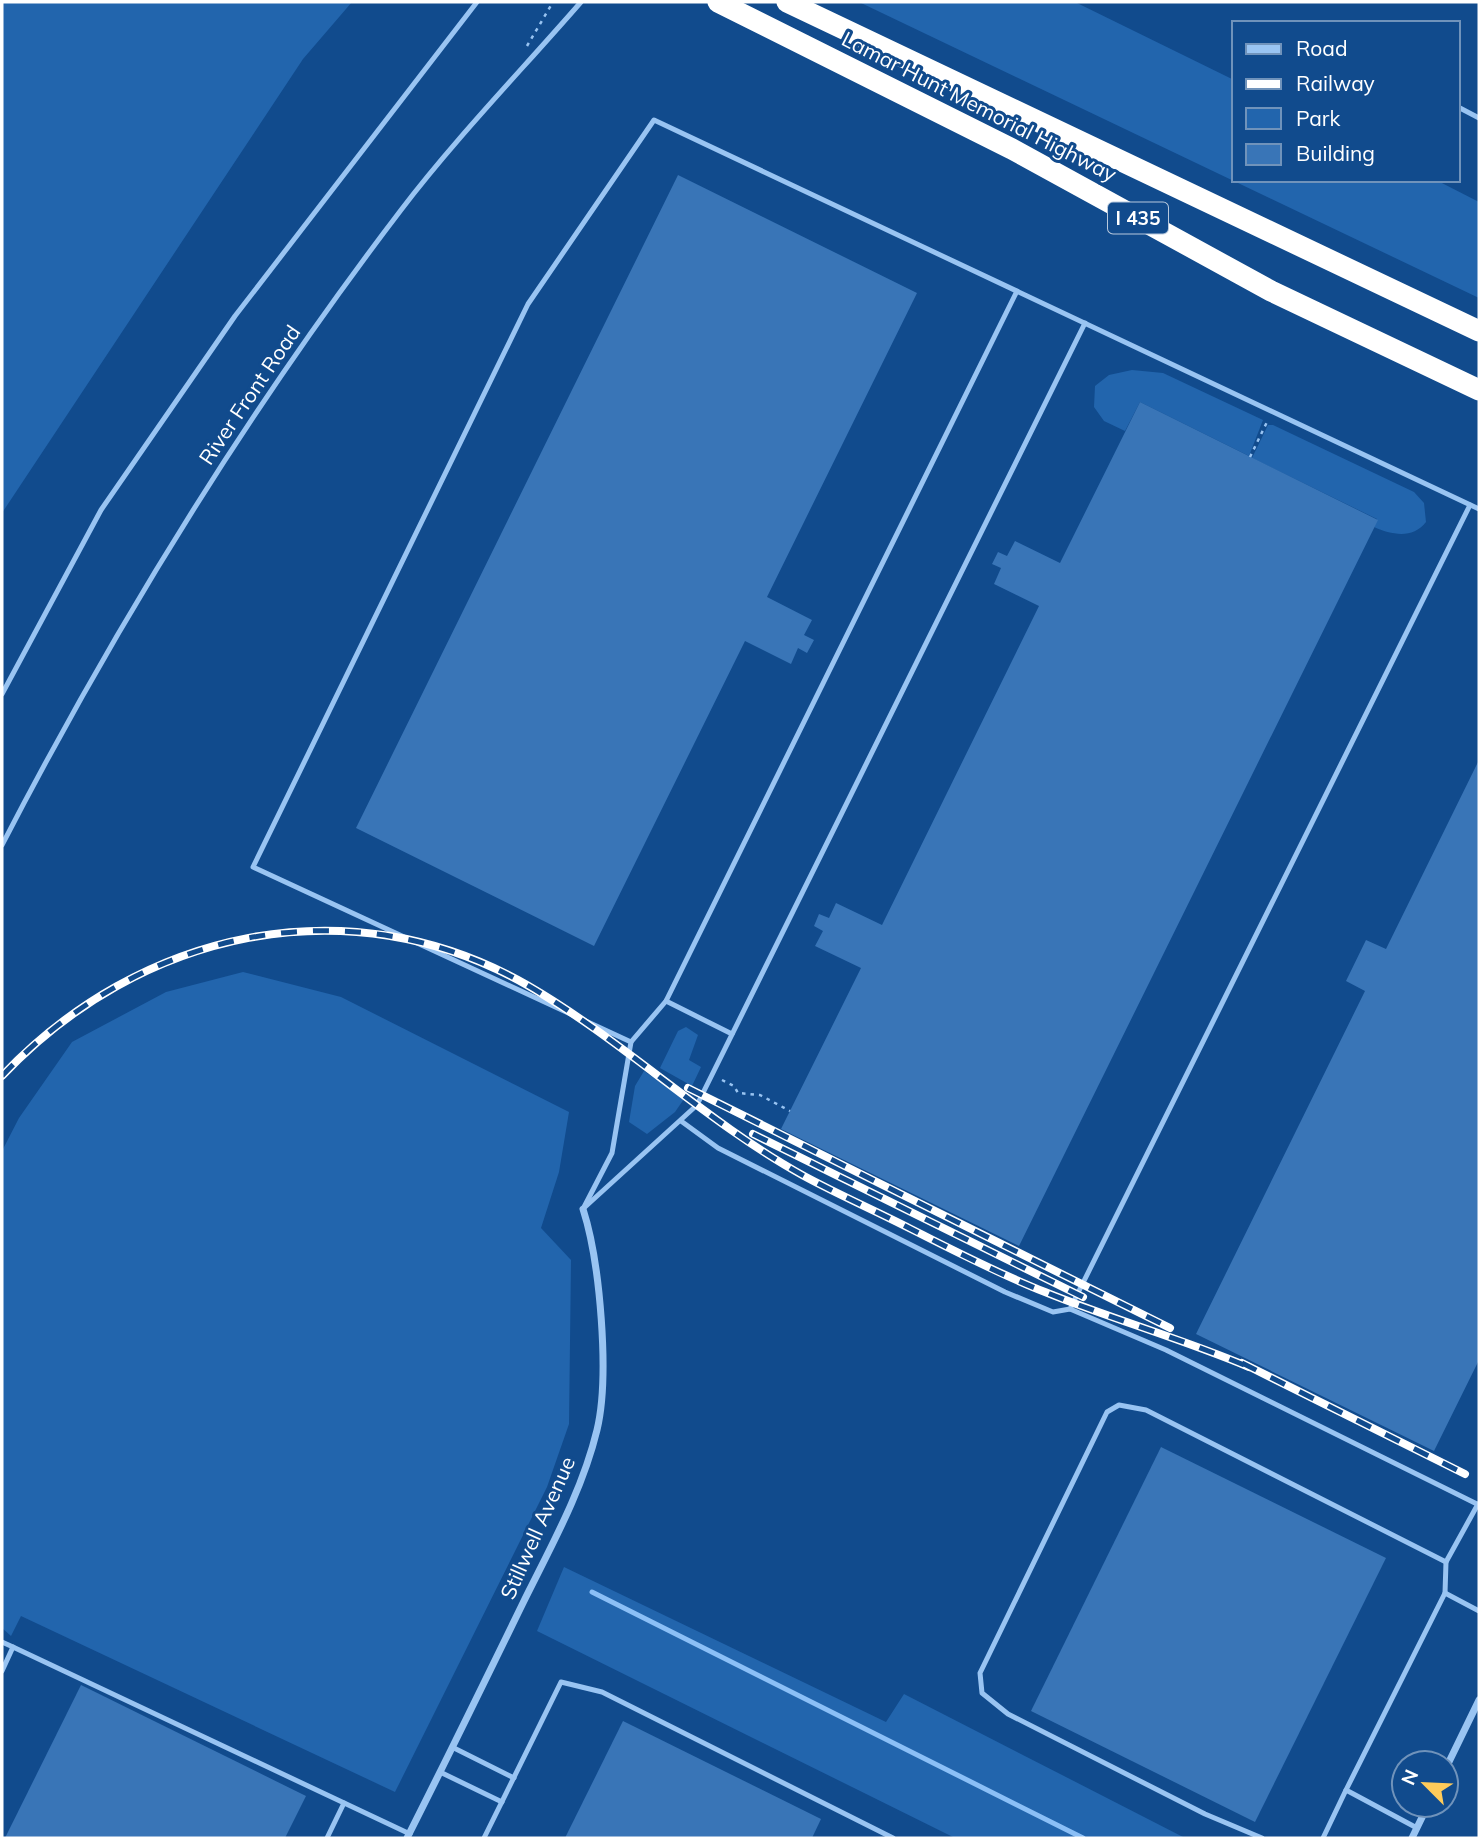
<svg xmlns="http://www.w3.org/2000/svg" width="1481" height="1840" font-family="Mulish,sans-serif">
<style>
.green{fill:#2265ad}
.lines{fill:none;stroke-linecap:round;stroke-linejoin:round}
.stream{stroke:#8bbff6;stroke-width:5}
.building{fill:#3975b7}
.path{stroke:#99c4f2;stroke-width:2.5;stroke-dasharray:3.5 5;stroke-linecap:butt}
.lane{stroke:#99c4f2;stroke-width:5}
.street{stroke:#99c4f2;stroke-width:7}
.highway{stroke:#fff;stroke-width:21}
.rail-casing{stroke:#fff;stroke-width:8}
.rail{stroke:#114b8d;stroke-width:5;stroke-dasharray:16;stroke-linecap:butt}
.labels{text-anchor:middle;stroke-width:6;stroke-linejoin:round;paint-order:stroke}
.shield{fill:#114b8d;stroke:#b8c9dd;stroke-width:2}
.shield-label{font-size:19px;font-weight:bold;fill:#fff}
.street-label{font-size:21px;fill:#fff;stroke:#114b8d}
</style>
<rect width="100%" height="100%" fill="#114b8d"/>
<g class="green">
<polygon points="2,2 352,2 303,59 2,513"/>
<polygon points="859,2 1075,2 1234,80 1234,180 1436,180 1479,202 1479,298"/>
<polygon points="1132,370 1163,373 1263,420 1249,456 1140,402 1125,431 1104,421 1094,407 1095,386 1109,375"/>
<path d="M1268 425H1273L1414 492 1424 503 1426 522C1413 539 1392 535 1374 527L1377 519 1252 458Z"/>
<polygon points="243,972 341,997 569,1112 559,1172 541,1228 571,1260 569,1424 547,1487 395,1792 21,1616 11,1636 2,1628 2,1151 19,1118 72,1042 166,992"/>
<polygon points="686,1027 698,1035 689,1060 701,1067 692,1086 660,1068 678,1031"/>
<polygon points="644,1071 684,1099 675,1112 647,1134 629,1122 635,1086"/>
<polygon points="564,1567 886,1722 904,1694 1185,1838 955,1838 537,1631"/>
</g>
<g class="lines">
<polyline class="stream" points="592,1592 1083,1838"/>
</g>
<g class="building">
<polygon points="678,175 917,293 767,597 812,620 804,635 814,640 807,653 798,648 791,664 745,641 594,946 356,828"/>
<polygon points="1140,402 1378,520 1019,1246 781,1129 861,968 815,946 823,931 814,926 819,914 829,918 836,903 882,925 1039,606 994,584 1001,568 992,564 998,552 1007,556 1015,541 1060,563"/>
<polygon points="1479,760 1479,1360 1434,1451 1196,1334 1365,991 1346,981 1366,940 1386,949"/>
<polygon points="1161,1447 1386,1558 1255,1822 1031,1711"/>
<polygon points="81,1685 306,1796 285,1838 5,1838"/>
<polygon points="623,1721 821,1819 812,1838 565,1838"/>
</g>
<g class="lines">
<g class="path">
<polyline points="527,46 553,2"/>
<polyline points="1250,457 1267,422"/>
<polyline points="722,1080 734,1086 738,1093 760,1095 790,1111"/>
</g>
<g class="lane">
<polyline points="1458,107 1479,118"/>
<polyline points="2,694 101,510 235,316 477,2"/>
<path d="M2 845C117 623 249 409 401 210 456 138 521 71 581 2"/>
<polyline points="666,1001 732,1034"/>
<polyline points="631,1042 666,1001 1017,291"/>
<polyline points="681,1121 718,1148 1005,1292 1053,1312 1070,1309 1470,505"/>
<polyline points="585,1207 697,1105 1085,323"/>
<polyline points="583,1209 612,1153 631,1042 253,867 528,304 654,120 1479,509"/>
<polyline points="1070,1309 1166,1350 1479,1505"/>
<polyline points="1445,1593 1446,1562 1478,1504"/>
<polyline points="2,1642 13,1647"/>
<polyline points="2,1671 13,1647 410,1834"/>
<polyline points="452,1747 514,1778"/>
<polyline points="440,1772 502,1802"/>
<polyline points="1417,1828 1346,1790 1445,1593 1479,1611"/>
<polyline points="327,1838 344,1803"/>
<polyline points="484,1838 561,1682 602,1692 893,1838"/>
<polyline points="1262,1838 1205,1814 1008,1714 982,1693 980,1673 1107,1412 1119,1405 1146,1410 1446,1562"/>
<polyline points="1323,1838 1346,1790"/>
</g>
<g class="street">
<polyline points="1446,1768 1479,1700"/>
<path d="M407 1838C446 1761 484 1683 522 1605 550 1548 582 1492 597 1430 610 1376 600 1262 583 1209"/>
<polyline points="1412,1838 1428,1805"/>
</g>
<g class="highway">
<polyline points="718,2 1012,149 1271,291 1479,390"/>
<polyline points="787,2 1479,331"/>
</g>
<g class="rail-casing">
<g id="rail">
<path d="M2 1076C139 931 348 883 527 985 624 1041 706 1122 804 1176 839 1195 876 1211 911 1229 955 1251 999 1274 1045 1292 1112 1319 1182 1339 1249 1367"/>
<polyline points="688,1088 1170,1328"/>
<polyline points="753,1134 1083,1297"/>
<polyline points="1242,1363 1465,1474"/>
</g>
</g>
<use href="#rail" class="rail"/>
</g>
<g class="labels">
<rect class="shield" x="1108" y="202.5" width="60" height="31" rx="5"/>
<g class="shield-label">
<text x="1138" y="225">I 435</text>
</g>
<g class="street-label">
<text transform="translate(979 107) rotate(27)" y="7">Lamar Hunt Memorial Highway</text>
<text transform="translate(250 395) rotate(-56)" y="7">River Front Road</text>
<text transform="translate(538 1528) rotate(-66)" y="7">Stillwell Avenue</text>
</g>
</g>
<rect width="1481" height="1840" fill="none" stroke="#ffffff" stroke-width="7"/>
<rect x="1232" y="21" width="228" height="161" fill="#114b8d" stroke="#7093bb" stroke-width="2"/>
<rect x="1246" y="44" width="35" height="10" fill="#99c4f2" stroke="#7093bb" stroke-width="2"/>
<text x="1296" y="56" font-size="21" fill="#ffffff">Road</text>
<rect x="1246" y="79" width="35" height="10" fill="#ffffff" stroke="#7093bb" stroke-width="2"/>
<text x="1296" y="91" font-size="21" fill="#ffffff">Railway</text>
<rect x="1246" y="108" width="35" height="21" fill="#2265ad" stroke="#7093bb" stroke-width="2"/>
<text x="1296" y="126" font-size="21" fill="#ffffff">Park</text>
<rect x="1246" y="144" width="35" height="21" fill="#3975b7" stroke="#7093bb" stroke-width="2"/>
<text x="1296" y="161" font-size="21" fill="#ffffff">Building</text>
<g transform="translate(1425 1784) rotate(294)"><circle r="33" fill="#114b8d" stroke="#7093bb" stroke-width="2"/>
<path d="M0-5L12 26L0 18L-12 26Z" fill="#ffcb5a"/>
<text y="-10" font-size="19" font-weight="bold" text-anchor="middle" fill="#ffffff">N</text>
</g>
</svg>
